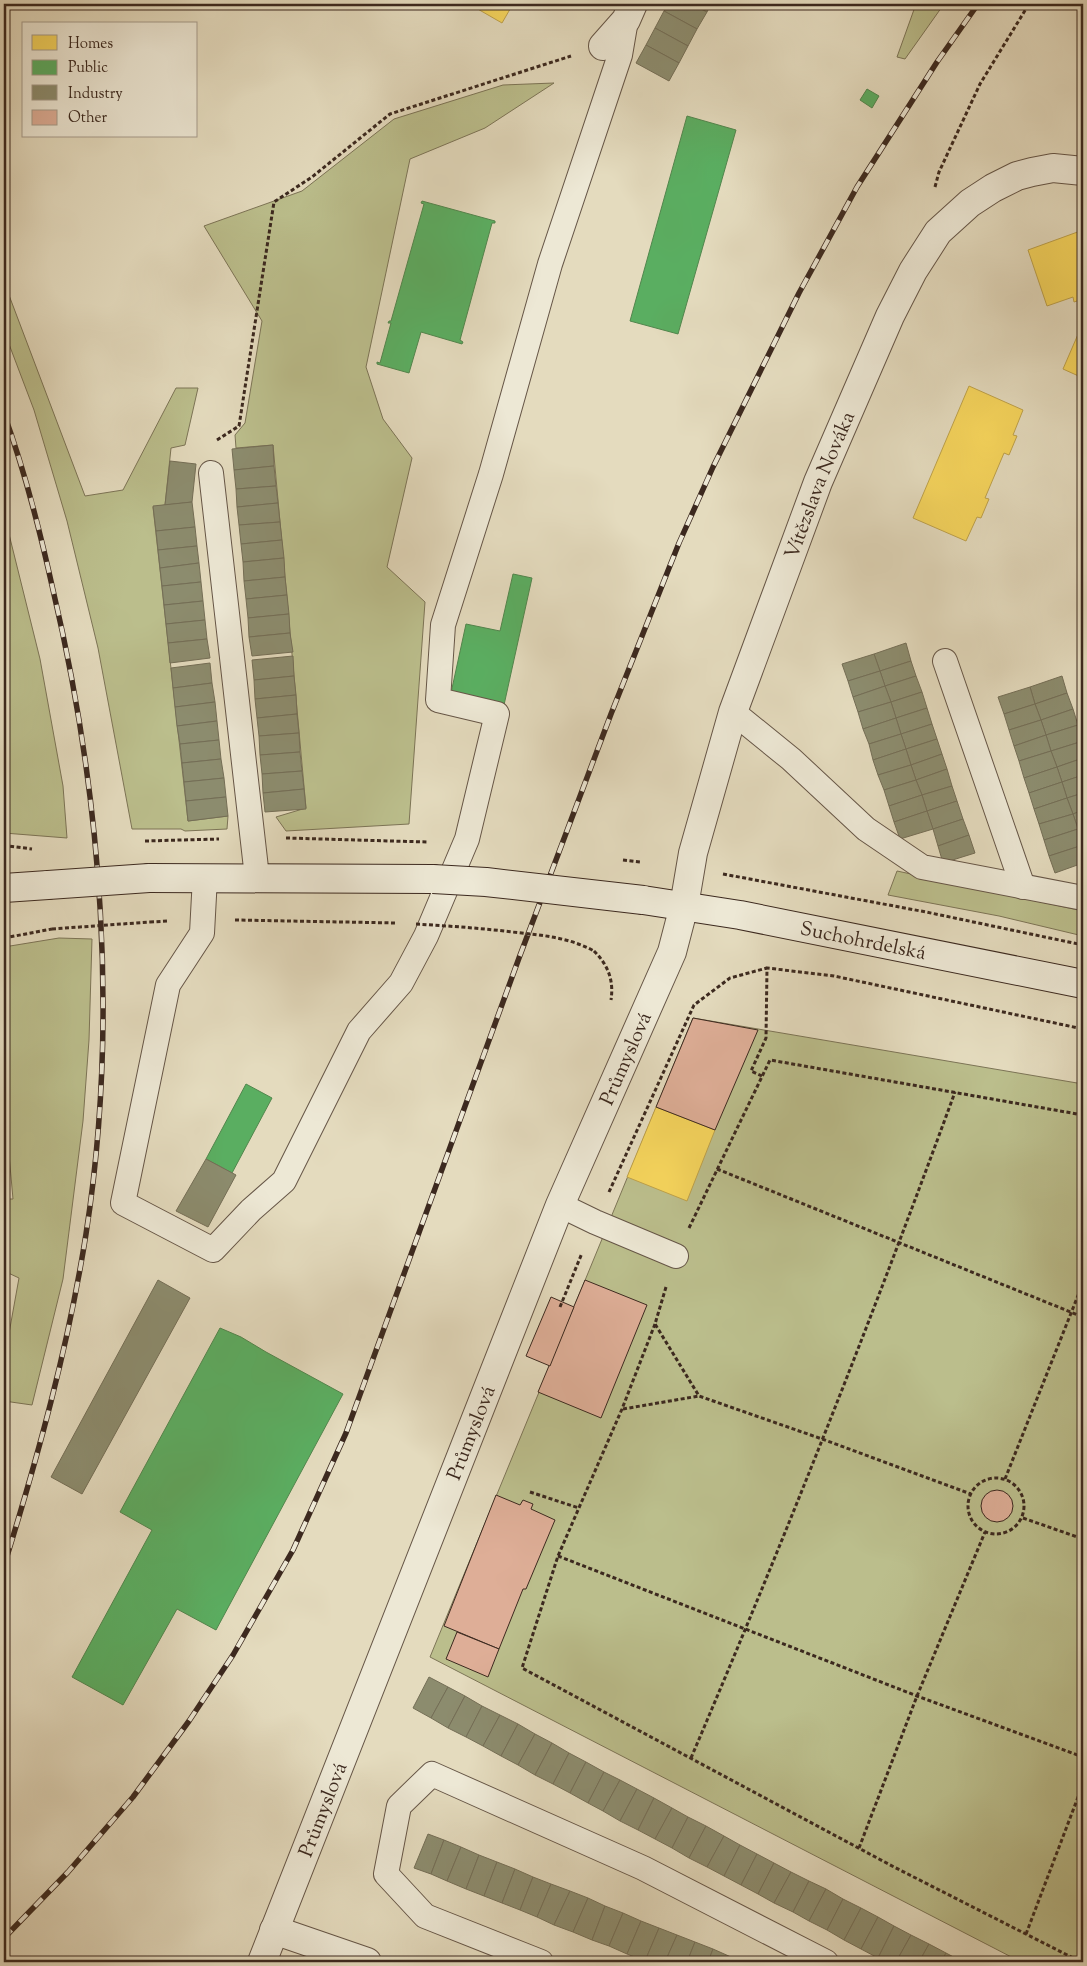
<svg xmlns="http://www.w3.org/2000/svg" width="1087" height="1966" font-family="'Sorts Mill Goudy',serif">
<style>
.green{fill:#bbbe8c;stroke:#7c7456}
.homes{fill:#f6d55c;stroke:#bea14a}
.public{fill:#5aae61;stroke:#51864d}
.industry{fill:#8c8c6e;stroke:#746e56}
.building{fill:#deae97;stroke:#3c291f}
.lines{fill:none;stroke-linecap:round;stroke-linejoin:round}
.lane-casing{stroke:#665647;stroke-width:26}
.street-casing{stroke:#665647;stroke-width:30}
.secondary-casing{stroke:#3c291f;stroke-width:30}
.path{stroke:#3c291f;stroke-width:3;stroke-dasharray:4 2.5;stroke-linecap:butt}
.lane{stroke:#ede8d5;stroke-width:24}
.street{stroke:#ede8d5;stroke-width:28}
.secondary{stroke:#ede8d5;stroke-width:28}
.rail-casing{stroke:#3c291f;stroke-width:5.5}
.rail{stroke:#ede8d5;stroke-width:4;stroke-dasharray:11;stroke-linecap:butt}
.secondary-bridge-casing{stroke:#3c291f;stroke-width:30;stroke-linecap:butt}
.path-bridge{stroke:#3c291f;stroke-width:3;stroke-dasharray:4 2.5;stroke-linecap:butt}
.secondary-bridge{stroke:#ede8d5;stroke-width:28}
.labels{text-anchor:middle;stroke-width:5;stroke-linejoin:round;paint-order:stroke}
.street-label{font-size:20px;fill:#3c291f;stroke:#ede8d5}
</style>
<rect width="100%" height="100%" fill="#e4dbbe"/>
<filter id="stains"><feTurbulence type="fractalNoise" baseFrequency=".004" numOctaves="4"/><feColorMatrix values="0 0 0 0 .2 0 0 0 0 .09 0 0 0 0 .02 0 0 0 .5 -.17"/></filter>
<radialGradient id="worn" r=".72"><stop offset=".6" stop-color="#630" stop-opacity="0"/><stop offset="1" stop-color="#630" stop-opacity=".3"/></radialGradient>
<g class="green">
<polygon points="916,4 944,4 905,59 897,57"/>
<polygon points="554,83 485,128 410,159 366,367 383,419 412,458 387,567 425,602 409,824 286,831 276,817 306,808 273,445 236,448 235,435 245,423 262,321 204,226 302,191 394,119 503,85"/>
<polygon points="4,282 85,496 123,490 176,388 198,388 185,445 171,448 165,505 153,507 188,821 228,816 227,829 185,831 181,829 132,829 98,648 67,521 34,410 4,331"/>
<polygon points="4,514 40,659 63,786 67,838 4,833"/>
<polygon points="897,871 1083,911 1083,936 999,916 888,895"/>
<polygon points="59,938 92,939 89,1040 83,1121 63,1279 32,1405 4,1401 4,1361 19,1278 4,1271 4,1199 13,1199 4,1099 4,947"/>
<polygon points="693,1018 1083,1084 1083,1962 1021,1962 430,1657"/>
</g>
<g class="homes">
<polygon points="469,4 513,4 502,23"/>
<polygon points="1083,230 1083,299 1074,302 1073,297 1047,306 1028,250"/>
<polygon points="1079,332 1083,334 1083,378 1063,369"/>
<polygon points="969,386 1023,410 1013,435 1017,436 1009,455 1004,453 985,498 989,499 981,518 977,517 966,541 913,518"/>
<polygon points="656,1107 715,1130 687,1201 627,1177"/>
</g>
<g class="public">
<polygon points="867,89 879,96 872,108 860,100"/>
<polygon points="687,116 736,130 678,334 630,321"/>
<polygon points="422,201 495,221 495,223 492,223 460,340 463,342 462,344 421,332 409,373 377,364 377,362 380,363 391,323 388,323 389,321 391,321 424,204 421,203"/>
<polygon points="513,574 532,578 504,705 451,693 466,624 500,631"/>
<polygon points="246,1084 272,1098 232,1173 206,1159"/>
<polygon points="220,1328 241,1337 266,1352 343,1394 216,1630 177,1609 123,1705 72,1677 152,1530 120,1512"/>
</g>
<g class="industry">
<polygon points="668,4 692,4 707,12 697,29 664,11"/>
<polygon points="692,4 711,4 707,12"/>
<polygon points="664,11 697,29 688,46 655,28"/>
<polygon points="655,28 688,46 679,63 646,45"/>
<polygon points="646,45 679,63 669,81 636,63"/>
<polygon points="273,445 274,466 234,470 232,449"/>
<polygon points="170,461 196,464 192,502 165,505"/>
<polygon points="274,466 276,486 236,489 234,470"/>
<polygon points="276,486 278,503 237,507 236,489"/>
<polygon points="192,502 195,527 156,531 153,506"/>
<polygon points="278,503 280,522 239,525 237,507"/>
<polygon points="280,522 282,540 241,544 239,525"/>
<polygon points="195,527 197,546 158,550 156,531"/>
<polygon points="282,540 284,558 243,562 241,544"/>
<polygon points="197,546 199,563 160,568 158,550"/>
<polygon points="284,558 285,577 244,581 243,562"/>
<polygon points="199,563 201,582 162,586 160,568"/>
<polygon points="285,577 287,595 246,599 244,581"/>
<polygon points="201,582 203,601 164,605 162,586"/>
<polygon points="287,595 289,614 248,618 246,599"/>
<polygon points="203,601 205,620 166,624 164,605"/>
<polygon points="289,614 290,633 249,637 248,618"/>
<polygon points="205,620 207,639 168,643 166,624"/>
<polygon points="290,633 293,652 252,656 249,637"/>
<polygon points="207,639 210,658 170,663 168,643"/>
<polygon points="906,643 911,661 880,671 874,654"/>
<polygon points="874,654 880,671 848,681 842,664"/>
<polygon points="293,656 294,676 254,680 252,660"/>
<polygon points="911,661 916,676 885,686 880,671"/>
<polygon points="210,663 212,683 173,688 171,668"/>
<polygon points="880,671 885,686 853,697 848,681"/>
<polygon points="294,676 296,695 255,699 254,680"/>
<polygon points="916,676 922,692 891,702 885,686"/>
<polygon points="1062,676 1067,693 1035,704 1030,687"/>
<polygon points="212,683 215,702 175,707 173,688"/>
<polygon points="885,686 891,702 858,712 853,697"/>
<polygon points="1030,687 1035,704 1004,714 998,697"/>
<polygon points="922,692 927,708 896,718 891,702"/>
<polygon points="1067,693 1073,709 1041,720 1035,704"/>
<polygon points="296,695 297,714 257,718 255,699"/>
<polygon points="215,702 217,721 177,726 175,707"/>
<polygon points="891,702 896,718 863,729 858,712"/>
<polygon points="1035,704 1041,720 1009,730 1004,714"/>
<polygon points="927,708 932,724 901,734 896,718"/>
<polygon points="1073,709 1078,725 1046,735 1041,720"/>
<polygon points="297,714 299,733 259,736 257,718"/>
<polygon points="896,718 901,734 869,744 863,729"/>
<polygon points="1041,720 1046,735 1014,746 1009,730"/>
<polygon points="217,721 219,740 180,744 177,726"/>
<polygon points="932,724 937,739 906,749 901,734"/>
<polygon points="1078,725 1083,741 1051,751 1046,735"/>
<polygon points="299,733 300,752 260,755 259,736"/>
<polygon points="901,734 906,749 873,760 869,744"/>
<polygon points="1046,735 1051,751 1019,761 1014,746"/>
<polygon points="937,739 942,754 911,765 906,749"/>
<polygon points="219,740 221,759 182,763 180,744"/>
<polygon points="1083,741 1083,758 1057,767 1051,751"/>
<polygon points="906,749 911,765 878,775 873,760"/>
<polygon points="1051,751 1057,767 1024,778 1019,761"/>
<polygon points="300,752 302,771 262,774 260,755"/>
<polygon points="942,754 947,769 916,780 911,765"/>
<polygon points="1083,758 1083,775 1062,782 1057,767"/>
<polygon points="221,759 224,778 184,782 182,763"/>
<polygon points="911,765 916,780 884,790 878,775"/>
<polygon points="1057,767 1062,782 1029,793 1024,778"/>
<polygon points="947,769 952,786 922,795 916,780"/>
<polygon points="302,771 304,789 263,793 262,774"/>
<polygon points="1083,775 1083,793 1067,798 1062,782"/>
<polygon points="224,778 226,797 186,801 184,782"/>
<polygon points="916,780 922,795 889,806 884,790"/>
<polygon points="1062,782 1067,798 1034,809 1029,793"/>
<polygon points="952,786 957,801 927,811 922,795"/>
<polygon points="304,789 306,809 265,812 263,793"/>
<polygon points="1083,793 1083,810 1073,814 1067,798"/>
<polygon points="922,795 927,811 894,822 889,806"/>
<polygon points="226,797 228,816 188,821 186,801"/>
<polygon points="1067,798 1073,814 1039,824 1034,809"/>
<polygon points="957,801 963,819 933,829 927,811"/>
<polygon points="1083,810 1083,828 1078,829 1073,814"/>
<polygon points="927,811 933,829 900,839 894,822"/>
<polygon points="1073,814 1078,829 1044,840 1039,824"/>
<polygon points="963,819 969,835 938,846 933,829"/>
<polygon points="1083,828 1083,845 1078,829"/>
<polygon points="1078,829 1083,845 1049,856 1044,840"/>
<polygon points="969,835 975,853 943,863 938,846"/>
<polygon points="1083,845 1083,863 1055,873 1049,856"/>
<polygon points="206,1159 236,1175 208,1227 176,1211"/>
<polygon points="158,1280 190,1298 82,1494 51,1477"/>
<polygon points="429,1677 448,1687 431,1718 413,1708"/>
<polygon points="448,1687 465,1696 448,1728 431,1718"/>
<polygon points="465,1696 482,1706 466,1737 448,1728"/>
<polygon points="482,1706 500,1715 483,1746 466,1737"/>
<polygon points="500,1715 518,1724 501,1756 483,1746"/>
<polygon points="518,1724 535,1734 518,1765 501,1756"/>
<polygon points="535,1734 552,1743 535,1775 518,1765"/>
<polygon points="552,1743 569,1753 553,1784 535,1775"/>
<polygon points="569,1753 586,1762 570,1793 553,1784"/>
<polygon points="586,1762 604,1772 588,1803 570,1793"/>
<polygon points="604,1772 620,1780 603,1811 588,1803"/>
<polygon points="620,1780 637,1789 620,1821 603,1811"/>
<polygon points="637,1789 654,1798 638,1830 620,1821"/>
<polygon points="654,1798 672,1808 655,1839 638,1830"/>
<polygon points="672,1808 688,1817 672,1848 655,1839"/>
<polygon points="688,1817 706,1826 689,1858 672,1848"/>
<polygon points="706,1826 724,1836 707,1867 689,1858"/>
<polygon points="428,1834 444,1840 431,1874 414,1868"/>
<polygon points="724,1836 740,1845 724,1876 707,1867"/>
<polygon points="444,1840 461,1847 447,1881 431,1874"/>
<polygon points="740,1845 757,1854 741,1885 724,1876"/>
<polygon points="461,1847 479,1855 466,1889 447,1881"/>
<polygon points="757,1854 774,1863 758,1894 741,1885"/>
<polygon points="479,1855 497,1862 484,1896 466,1889"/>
<polygon points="497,1862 515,1869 502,1903 484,1896"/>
<polygon points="774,1863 791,1872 774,1903 758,1894"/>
<polygon points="515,1869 533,1877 520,1910 502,1903"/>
<polygon points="791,1872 809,1881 793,1912 774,1903"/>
<polygon points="533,1877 551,1884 537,1917 520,1910"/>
<polygon points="809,1881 826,1889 809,1921 793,1912"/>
<polygon points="551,1884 570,1891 554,1925 537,1917"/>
<polygon points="826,1889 843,1899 827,1930 809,1921"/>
<polygon points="570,1891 588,1898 573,1932 554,1925"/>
<polygon points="588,1898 605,1906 592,1940 573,1932"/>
<polygon points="843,1899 861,1908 844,1940 827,1930"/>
<polygon points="605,1906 623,1913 609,1946 592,1940"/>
<polygon points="861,1908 878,1917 861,1949 844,1940"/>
<polygon points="623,1913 641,1921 627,1954 609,1946"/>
<polygon points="878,1917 894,1926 878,1958 861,1949"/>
<polygon points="641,1921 659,1928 645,1961 627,1954"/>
<polygon points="894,1926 911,1935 896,1962 886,1962 878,1958"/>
<polygon points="659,1928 677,1935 665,1962 648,1962 645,1961"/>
<polygon points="677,1935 695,1942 687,1962 665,1962"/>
<polygon points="911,1935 929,1944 919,1962 896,1962"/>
<polygon points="695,1942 713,1949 708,1962 687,1962"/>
<polygon points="929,1944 946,1953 941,1962 919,1962"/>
<polygon points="713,1949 731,1957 729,1962 708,1962"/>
<polygon points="946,1953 963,1962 941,1962"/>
<polygon points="731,1957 745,1962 729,1962"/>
</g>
<g class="building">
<polygon points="693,1018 758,1030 715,1130 656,1107"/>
<polygon points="585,1280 647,1305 601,1418 538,1392"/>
<polygon points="551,1297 574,1307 550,1366 526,1356"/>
<circle cx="997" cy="1506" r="16"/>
<polygon points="496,1495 520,1505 523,1500 533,1504 531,1509 555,1520 526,1589 523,1589 499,1649 444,1626"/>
<polygon points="457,1632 499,1649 488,1677 446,1659"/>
</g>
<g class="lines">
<g class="lane-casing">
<g id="lane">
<polyline points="211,473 257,877"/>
<polyline points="945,661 1023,887"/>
<polyline points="733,712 791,759 866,829 922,867 1083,898"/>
<polyline points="205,877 202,933 168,985 123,1203 213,1250 251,1210 284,1181 359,1031 401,983 426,936 467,839 497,714 438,700 443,625 491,474 550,264 620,55 626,20"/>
<polyline points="560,1205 595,1222 676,1256"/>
<polyline points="541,1962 425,1916 386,1874 399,1806 432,1774 643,1868 826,1962"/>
</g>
</g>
<g class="street-casing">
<g id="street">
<polyline points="603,46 626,20 633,4"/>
<polyline points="274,1930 367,1962"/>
<path id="s1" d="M262 1962 560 1205 672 952 684 906 693 853 733 712 818 482 890 316 913 271 938 232 970 203 993 188 1017 176 1032 172 1053 168 1083 171"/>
</g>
</g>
<g class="secondary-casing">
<g id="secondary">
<polyline points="149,878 433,879"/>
<polyline points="4,888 48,885"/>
<path id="s2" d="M643 900 740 915 1083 984"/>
</g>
</g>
<g class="path">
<polyline points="935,187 939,172 980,84 1029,4"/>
<polyline points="217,440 239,426 274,202 312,177 390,114 571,56"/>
<polyline points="286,838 427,842"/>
<polyline points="145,841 219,839"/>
<polyline points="4,844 9,846 32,849"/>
<polyline points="623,860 640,862"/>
<polyline points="723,874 926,912 1083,945"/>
<polyline points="235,920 397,923"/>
<polyline points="150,922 169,921"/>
<polyline points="4,938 52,929"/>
<path d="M594 951C608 965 614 980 611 1000"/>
<polyline points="762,1076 751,1071 766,1038 767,968 834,976 1083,1029"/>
<polyline points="717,1169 1083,1317"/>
<polyline points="609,1192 694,1005 730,978 767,968"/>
<polyline points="689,1228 770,1060 1083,1115"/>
<polyline points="666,1287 655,1324 699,1396 822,1439 971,1494"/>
<polyline points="560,1307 582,1253"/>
<polyline points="655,1324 622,1409 558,1556 522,1668 894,1867 1081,1962"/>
<polyline points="623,1409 699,1396"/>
<circle cx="996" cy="1506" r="28"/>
<polyline points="1005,1479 1083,1283"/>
<polyline points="530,1492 579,1508"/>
<polyline points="1023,1518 1083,1539"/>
<polyline points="558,1556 917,1696 1083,1757"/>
<path d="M691 1758C785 1538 873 1316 955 1092"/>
<polyline points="859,1848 917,1696 985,1532"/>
<polyline points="1026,1934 1083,1784"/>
</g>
<use href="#lane" class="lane"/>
<use href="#street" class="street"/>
<use href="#secondary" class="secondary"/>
<g class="rail-casing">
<g id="rail">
<path d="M4 414C25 471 40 531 53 590 102 798 119 1022 86 1234 68 1348 38 1456 4 1566"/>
<polyline points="4,1938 68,1872 133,1797 189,1721 233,1655 293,1550 346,1433 519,958 611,714 679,543 713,467 799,293 857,187 937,62 978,4"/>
</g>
</g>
<use href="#rail" class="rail"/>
<g class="secondary-bridge-casing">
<g id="secondary-bridge">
<polyline points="433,879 486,882 643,900"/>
<polyline points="48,885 149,878"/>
</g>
</g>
<g class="path-bridge">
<path d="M416 924C448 926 480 928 512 932 541 935 568 937 594 951"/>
<polyline points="52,929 150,922"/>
</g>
<use href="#secondary-bridge" class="secondary-bridge"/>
</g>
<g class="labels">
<g class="street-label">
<text dy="7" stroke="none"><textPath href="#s1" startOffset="1581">Vítězslava Nováka</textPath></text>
<text dy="7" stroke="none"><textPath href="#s2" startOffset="224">Suchohrdelská</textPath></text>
<text dy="7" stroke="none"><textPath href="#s1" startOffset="974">Průmyslová</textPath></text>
<text dy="7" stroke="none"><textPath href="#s1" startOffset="569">Průmyslová</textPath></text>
<text dy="7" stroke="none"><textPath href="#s1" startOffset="164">Průmyslová</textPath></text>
</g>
</g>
<rect width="1087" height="1966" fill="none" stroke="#e4dbbe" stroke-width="20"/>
<rect x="5" y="5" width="1077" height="1956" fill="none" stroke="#3c291f" stroke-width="2.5"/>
<rect x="10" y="10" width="1067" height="1946" fill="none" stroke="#3c291f"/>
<rect x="22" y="22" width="175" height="115" fill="#ede8d5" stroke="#a69c8c"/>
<rect x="32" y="35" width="25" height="15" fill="#f6d55c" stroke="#a69c8c"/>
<text x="68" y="48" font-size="15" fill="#3c291f">Homes</text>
<rect x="32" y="60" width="25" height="15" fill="#5aae61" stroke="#a69c8c"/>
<text x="68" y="72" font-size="15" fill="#3c291f">Public</text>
<rect x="32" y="85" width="25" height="15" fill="#8c8c6e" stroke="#a69c8c"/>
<text x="68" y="98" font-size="15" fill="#3c291f">Industry</text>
<rect x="32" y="110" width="25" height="15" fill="#deae97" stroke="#a69c8c"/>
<text x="68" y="122" font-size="15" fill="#3c291f">Other</text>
<rect width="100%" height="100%" filter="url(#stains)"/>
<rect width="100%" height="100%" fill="url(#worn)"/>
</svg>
